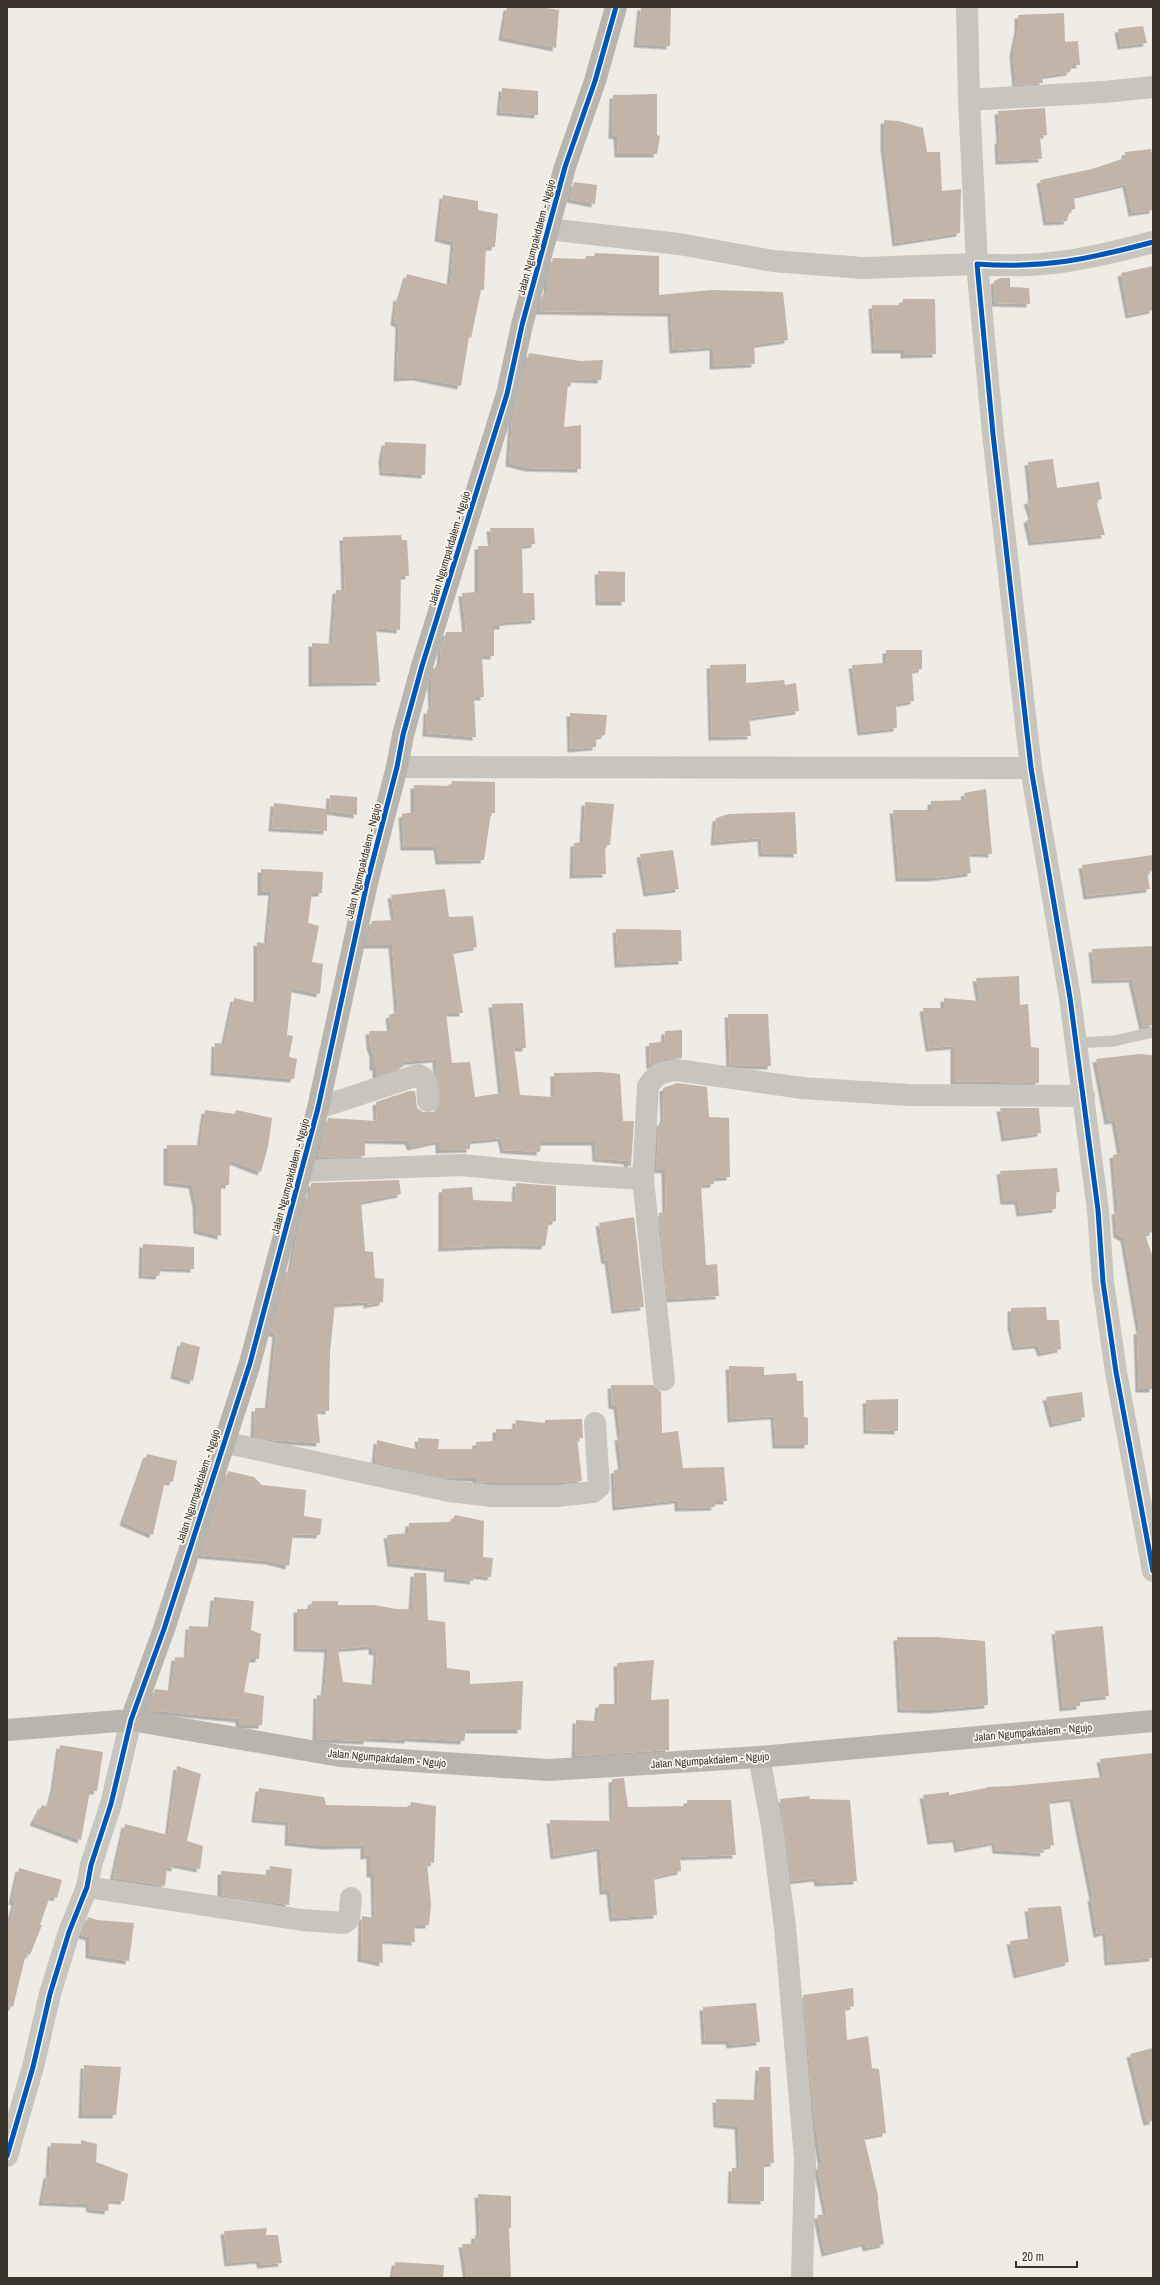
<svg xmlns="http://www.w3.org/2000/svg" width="1160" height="2285" font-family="'Archivo Narrow',sans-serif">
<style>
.building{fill:#c2b4a7;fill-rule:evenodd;filter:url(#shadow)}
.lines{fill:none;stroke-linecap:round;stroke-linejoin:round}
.lane{stroke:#c8c5be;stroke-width:11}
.street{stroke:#c8c5be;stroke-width:22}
.secondary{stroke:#b9b5ae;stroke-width:22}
.cycleway-casing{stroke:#faf7ee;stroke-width:8}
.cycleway{stroke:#0057b8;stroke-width:5}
.labels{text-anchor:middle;stroke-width:3.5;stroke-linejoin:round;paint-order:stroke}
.street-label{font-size:11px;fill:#3a332b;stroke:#faf7ee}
</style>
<defs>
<filter id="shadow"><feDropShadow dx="-3.5" dy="3.5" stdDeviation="0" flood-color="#0004"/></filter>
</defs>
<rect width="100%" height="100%" fill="#efece5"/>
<g class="building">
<polygon points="507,7 540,7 559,10 556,48 502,37"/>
<polygon points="641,7 671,7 670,46 637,44"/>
<polygon points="1064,13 1065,42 1078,41 1080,65 1072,65 1070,72 1042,76 1043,83 1016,85 1013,53 1018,29 1018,15"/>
<polygon points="1143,26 1147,43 1121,46 1118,29"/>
<polygon points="502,88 538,91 538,115 500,112"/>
<polygon points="657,94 657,135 660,136 657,154 618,154 617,136 612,135 613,95"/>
<polygon points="1045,108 1047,135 1040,136 1042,159 999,161 998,141 1000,140 998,111"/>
<polygon points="884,120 899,121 923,128 927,152 940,152 942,191 961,189 960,233 896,243 884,146"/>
<polygon points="1151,149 1153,159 1153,210 1132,213 1126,184 1074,196 1075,209 1070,210 1067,221 1047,222 1040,180 1092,169 1125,158 1125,152"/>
<polygon points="574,182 597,185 595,204 570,199"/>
<polygon points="443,195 478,201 478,210 498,214 495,247 486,247 484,290 481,290 471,338 469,337 461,386 416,377 397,378 399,324 394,322 397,297 400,298 407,274 450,285 454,242 438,238"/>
<polygon points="595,253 659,256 659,295 711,290 783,292 788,340 754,345 755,364 713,366 713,347 673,350 671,313 539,311 543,294 547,293 547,280 553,258 585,259 586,256 594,256"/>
<polygon points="1153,266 1153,310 1129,315 1121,273"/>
<polygon points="1001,278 1010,278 1010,287 1029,288 1030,304 995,303 994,281"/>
<polygon points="903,299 935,299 936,354 904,355 904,350 875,350 872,305 902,305"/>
<polygon points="529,353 580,361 603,360 601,380 574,379 574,383 568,383 564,427 581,425 581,469 529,468 509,463 512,420"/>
<polygon points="385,442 426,444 425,475 383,472 382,458"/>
<polygon points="1053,459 1057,488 1099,482 1102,499 1096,500 1105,535 1032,542 1027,520 1032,516 1027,501 1032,500 1028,462"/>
<polygon points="490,528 534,528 535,544 522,546 523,593 534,593 535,620 503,622 503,626 494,626 494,656 482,656 484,697 474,697 476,737 426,733 427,710 432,710 431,681 434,670 436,665 440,665 441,649 446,632 466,632 462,593 478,592 478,546 492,546"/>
<polygon points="401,535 402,540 407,540 409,576 401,576 400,630 376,628 380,682 312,683 312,643 332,644 336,590 345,590 343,537"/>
<polygon points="598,571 625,572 625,602 599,602"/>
<polygon points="886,650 922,650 922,669 912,671 914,701 896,704 897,728 861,732 852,665 886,663"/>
<polygon points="746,664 746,683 784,680 785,685 796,683 799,711 749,718 751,736 712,737 710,665"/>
<polygon points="570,713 607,715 605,735 596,737 596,747 571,749"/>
<polygon points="452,781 495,782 495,813 491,813 484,860 439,861 437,847 404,847 402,814 414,812 414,785 451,786"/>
<polygon points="986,789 992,854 969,853 971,873 933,878 899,878 893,810 931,810 931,801 965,800 964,793"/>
<polygon points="330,795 357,797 357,815 329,811"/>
<polygon points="585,802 614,804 610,845 605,845 606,874 573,875 574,843 583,842"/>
<polygon points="274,803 327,809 327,831 272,828"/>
<polygon points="795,812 797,854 762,853 761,838 714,842 716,818 729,814"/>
<polygon points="673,850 679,889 647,893 640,854"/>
<polygon points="1153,855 1153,871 1147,872 1150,889 1087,896 1082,865"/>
<polygon points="261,869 323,872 322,893 312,893 308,923 319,926 312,962 323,964 320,994 292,988 287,1035 293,1036 289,1057 297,1059 294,1079 214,1072 215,1043 224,1044 234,998 257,1003 257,942 267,944 272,892 261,892"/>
<polygon points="445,889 449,917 473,916 477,947 453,951 463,1013 446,1013 452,1063 470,1062 475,1097 502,1093 492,1004 523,1003 526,1048 514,1048 520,1095 554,1097 554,1073 601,1072 620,1074 623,1121 634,1121 631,1166 627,1166 627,1161 596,1158 595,1142 541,1142 540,1152 504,1150 501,1138 470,1141 470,1149 439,1150 439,1141 411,1147 408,1141 365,1140 365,1156 318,1158 328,1118 377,1121 376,1102 409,1091 415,1091 417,1108 423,1112 435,1112 439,1106 440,1089 437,1075 436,1059 403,1062 403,1067 376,1076 376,1067 373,1067 373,1054 370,1045 369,1031 391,1031 389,1015 398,1012 392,945 366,945 372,921 395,920 391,895"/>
<polygon points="616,929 681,930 682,961 618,964"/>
<polygon points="1153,946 1153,1025 1143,1027 1132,979 1095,980 1092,949"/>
<polygon points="1019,976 1020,1005 1028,1004 1031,1047 1039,1048 1039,1083 954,1081 954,1046 929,1048 923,1008 944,1008 944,998 980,1001 976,978"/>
<polygon points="728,1014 768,1014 771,1066 730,1065"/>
<polygon points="682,1030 682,1058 664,1059 650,1066 649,1043 664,1042 665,1031"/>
<polygon points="1139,1054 1153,1055 1153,1232 1145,1234 1153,1258 1153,1389 1139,1389 1137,1331 1140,1331 1124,1238 1117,1234 1115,1211 1118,1211 1113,1155 1121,1153 1115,1120 1108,1121 1096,1059"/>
<polygon points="677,1083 707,1087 709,1117 729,1118 730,1177 714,1178 714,1184 701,1185 706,1265 717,1264 719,1296 668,1299 659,1213 666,1212 665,1170 656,1169 659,1122 664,1122 663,1088"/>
<polygon points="1000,1108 1039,1108 1041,1133 1005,1138"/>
<polygon points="205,1110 235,1114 236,1110 272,1118 268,1147 261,1172 230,1160 229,1185 221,1185 221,1236 197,1230 196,1203 192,1185 167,1182 167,1145 200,1145"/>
<polygon points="1057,1168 1060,1192 1056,1192 1056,1209 1020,1213 1018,1201 1004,1201 1000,1171"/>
<polygon points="399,1180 401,1194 361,1202 365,1251 373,1252 375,1278 384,1279 383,1302 367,1305 367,1302 335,1304 330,1352 329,1411 317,1410 320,1443 272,1440 254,1436 255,1408 268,1408 276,1334 271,1332 288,1269 291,1269 297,1234 308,1194 310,1194 311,1183"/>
<polygon points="516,1183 556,1186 556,1221 549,1222 545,1246 506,1245 442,1248 442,1189 472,1187 473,1200 515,1202"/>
<polygon points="634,1217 644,1307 615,1310 608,1260 605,1261 599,1223"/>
<polygon points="143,1244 194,1247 194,1269 161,1268 159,1276 142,1275"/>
<polygon points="1046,1307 1047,1320 1059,1320 1061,1349 1041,1353 1038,1345 1016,1347 1011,1326 1011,1308"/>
<polygon points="181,1342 200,1347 193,1381 174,1375"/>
<polygon points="729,1366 764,1367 764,1375 796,1373 797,1381 803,1381 804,1417 808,1418 808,1445 776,1445 774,1416 731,1419"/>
<polygon points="611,1385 653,1385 661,1392 662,1433 678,1431 683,1468 724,1467 727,1501 714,1501 715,1507 678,1508 678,1500 616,1507 614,1470 622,1469 618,1437 621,1437 617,1406 612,1405"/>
<polygon points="1082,1392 1085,1417 1053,1424 1046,1397"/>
<polygon points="898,1399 898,1431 867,1430 866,1400"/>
<polygon points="582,1419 583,1438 577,1438 582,1481 556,1483 490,1483 476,1482 476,1478 441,1477 375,1462 377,1440 419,1450 418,1438 439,1439 438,1449 476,1449 476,1442 496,1441 496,1429 515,1429 516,1420 545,1423 545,1420"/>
<polygon points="147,1454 177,1461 173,1482 165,1481 153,1535 123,1522"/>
<polygon points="228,1471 254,1477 262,1485 306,1490 304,1516 322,1519 320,1535 293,1534 289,1566 269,1561 201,1555"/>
<polygon points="455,1515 484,1521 483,1557 493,1558 491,1577 474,1575 473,1581 447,1578 448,1569 391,1563 387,1535 408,1533 409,1523 451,1522"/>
<path d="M414 1573H426L428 1620 445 1622 447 1668 470 1671V1684L523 1681 521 1730H466L464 1741 408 1738V1740L367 1738V1741L316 1739 317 1695 324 1696 328 1649 297 1648V1609H310L312 1601H338V1605H374L396 1609H412ZM372 1646V1651L377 1652 375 1685 343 1682 338 1649Z"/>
<polygon points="214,1597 254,1601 251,1630 261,1634 259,1659 250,1659 244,1692 264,1696 262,1725 239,1725 239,1719 148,1710 155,1689 171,1691 175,1657 187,1658 189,1626 211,1627"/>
<polygon points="1103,1626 1109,1696 1080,1699 1080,1706 1063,1708 1055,1631"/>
<polygon points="897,1637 935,1637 985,1641 988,1705 932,1710 901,1709"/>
<polygon points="654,1660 651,1700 669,1699 669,1750 575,1756 576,1720 597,1721 599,1704 618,1704 617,1663"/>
<polygon points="60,1745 103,1752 97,1791 90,1791 81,1840 33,1822 42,1805 49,1807 54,1787"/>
<polygon points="1153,1753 1153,1958 1108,1962 1106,1932 1097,1934 1091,1898 1093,1897 1073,1798 1049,1801 1054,1845 1043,1847 1044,1853 996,1850 995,1842 958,1849 956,1839 931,1841 923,1795 949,1792 949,1795 986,1788 986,1787 1010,1786 1104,1777 1100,1759"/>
<polygon points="177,1766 201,1774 187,1841 203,1846 200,1869 175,1864 175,1868 167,1867 165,1886 113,1878 125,1824 168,1835"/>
<polygon points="624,1778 628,1807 687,1806 687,1800 731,1800 736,1855 680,1857 681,1871 654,1877 657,1915 613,1918 610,1891 603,1891 600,1848 554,1856 550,1820 613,1821 612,1779"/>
<polygon points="259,1788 324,1797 326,1805 410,1807 411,1802 436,1806 434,1863 427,1862 431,1905 429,1925 414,1925 415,1942 382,1940 383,1963 361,1958 362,1916 375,1918 374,1874 370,1874 370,1855 364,1856 364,1845 326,1846 288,1842 289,1822 255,1819"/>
<polygon points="809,1796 810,1799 850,1800 857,1881 818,1883 817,1878 792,1881 780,1799"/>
<polygon points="270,1866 292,1869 289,1905 221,1895 221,1871 269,1875"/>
<polygon points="19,1868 62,1880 57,1898 50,1896 40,1925 42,1925 30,1955 26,1954 13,2007 7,2006 7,1931 15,1902 12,1901"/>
<polygon points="1061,1906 1069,1962 1017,1975 1010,1941 1032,1938 1028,1908"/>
<polygon points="88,1917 97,1920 134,1923 129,1961 89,1955 89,1937 81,1935"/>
<polygon points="853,1988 854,2006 845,2008 847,2040 868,2036 872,2068 879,2069 886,2133 864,2137 878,2196 878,2204 884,2244 866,2248 865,2243 825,2253 817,2215 827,2214 817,2166 822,2165 815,2124 803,1995"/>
<polygon points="756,2003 760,2042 730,2045 729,2041 705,2041 703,2007"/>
<polygon points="1153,2048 1153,2121 1147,2122 1130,2054"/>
<polygon points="84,2065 121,2067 116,2115 82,2115"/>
<polygon points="759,2067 770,2067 774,2163 764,2164 764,2201 731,2200 732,2168 740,2168 738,2126 717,2124 716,2099 757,2100"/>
<polygon points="81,2140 97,2144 96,2162 128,2174 124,2201 109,2200 108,2211 90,2209 89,2204 42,2202 47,2175 49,2175 51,2143 81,2144"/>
<polygon points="478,2194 511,2196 511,2228 509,2228 511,2278 467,2278 462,2244 474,2244 475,2235 480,2235"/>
<polygon points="267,2228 266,2235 278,2235 282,2263 261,2265 259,2260 228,2263 224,2231"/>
<polygon points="395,2262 444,2265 443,2278 393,2278"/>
</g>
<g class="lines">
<polyline class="lane" points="1076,1043 1114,1041 1153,1032"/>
<g class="street">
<polyline points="969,100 1104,92 1153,87"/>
<polyline points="548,229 679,244 773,261 863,268 977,264 969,100 967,7"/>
<path d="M1153 242C1089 259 1044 269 977 264L993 434 1031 768 1070 998 1098 1210 1103 1282 1116 1372 1153 1571"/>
<polyline points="397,767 1031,768"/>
<path d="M318 1108 418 1075C430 1078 427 1091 428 1101"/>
<path d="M301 1171 462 1165 544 1173 643 1179 648 1086C656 1074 663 1071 677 1070L802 1088 909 1095 1084 1096"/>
<polyline points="643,1179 664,1380"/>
<polyline points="223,1442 449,1491 492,1496 557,1496 593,1492 599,1487 595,1423"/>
<polyline points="759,1757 772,1826 785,1927 805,2159 802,2278"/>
<polyline points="87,1887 302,1920 344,1923 349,1919 351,1898"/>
<polyline points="7,2156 33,2067 50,1994 69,1932 87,1887 91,1865 111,1804 131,1720"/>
</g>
<g class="secondary">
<polyline points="131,1720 164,1629 250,1363 318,1108 367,883 397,767 403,735 422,666 507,394 522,325 565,167 595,81 616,7"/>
<polyline points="7,1730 131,1720 340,1756 549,1770 759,1757 1153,1721"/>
</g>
<g class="cycleway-casing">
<g id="cycleway">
<path d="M1153 242C1089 259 1044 269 977 264L993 434 1031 768 1070 998 1098 1210 1103 1282 1116 1372 1153 1571"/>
<polyline points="7,2156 33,2067 50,1994 69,1932 87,1887 91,1865 111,1804 131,1720 164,1629 250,1363 318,1108 367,883 397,767 403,735 422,666 507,394 522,325 565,167 595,81 616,7"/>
</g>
</g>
<use href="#cycleway" class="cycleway"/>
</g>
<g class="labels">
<g class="street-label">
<text transform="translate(536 237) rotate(-75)" y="4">Jalan Ngumpakdalem - Ngujo</text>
<text transform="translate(449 548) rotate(-73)" y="4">Jalan Ngumpakdalem - Ngujo</text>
<text transform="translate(363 861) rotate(-76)" y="4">Jalan Ngumpakdalem - Ngujo</text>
<text transform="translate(290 1176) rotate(-75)" y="4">Jalan Ngumpakdalem - Ngujo</text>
<text transform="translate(198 1486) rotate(-72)" y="4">Jalan Ngumpakdalem - Ngujo</text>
<text transform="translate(1033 1732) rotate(-5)" y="4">Jalan Ngumpakdalem - Ngujo</text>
<text transform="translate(387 1758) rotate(5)" y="4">Jalan Ngumpakdalem - Ngujo</text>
<text transform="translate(710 1760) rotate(-4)" y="4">Jalan Ngumpakdalem - Ngujo</text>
</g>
</g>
<rect width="1160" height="2285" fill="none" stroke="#3a332b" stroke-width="16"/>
<path d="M1016 2261v6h61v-6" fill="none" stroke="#3a332b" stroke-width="2"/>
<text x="1022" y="2261" font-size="12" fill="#3a332b" stroke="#faf7ee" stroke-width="3" paint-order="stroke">20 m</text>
</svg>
